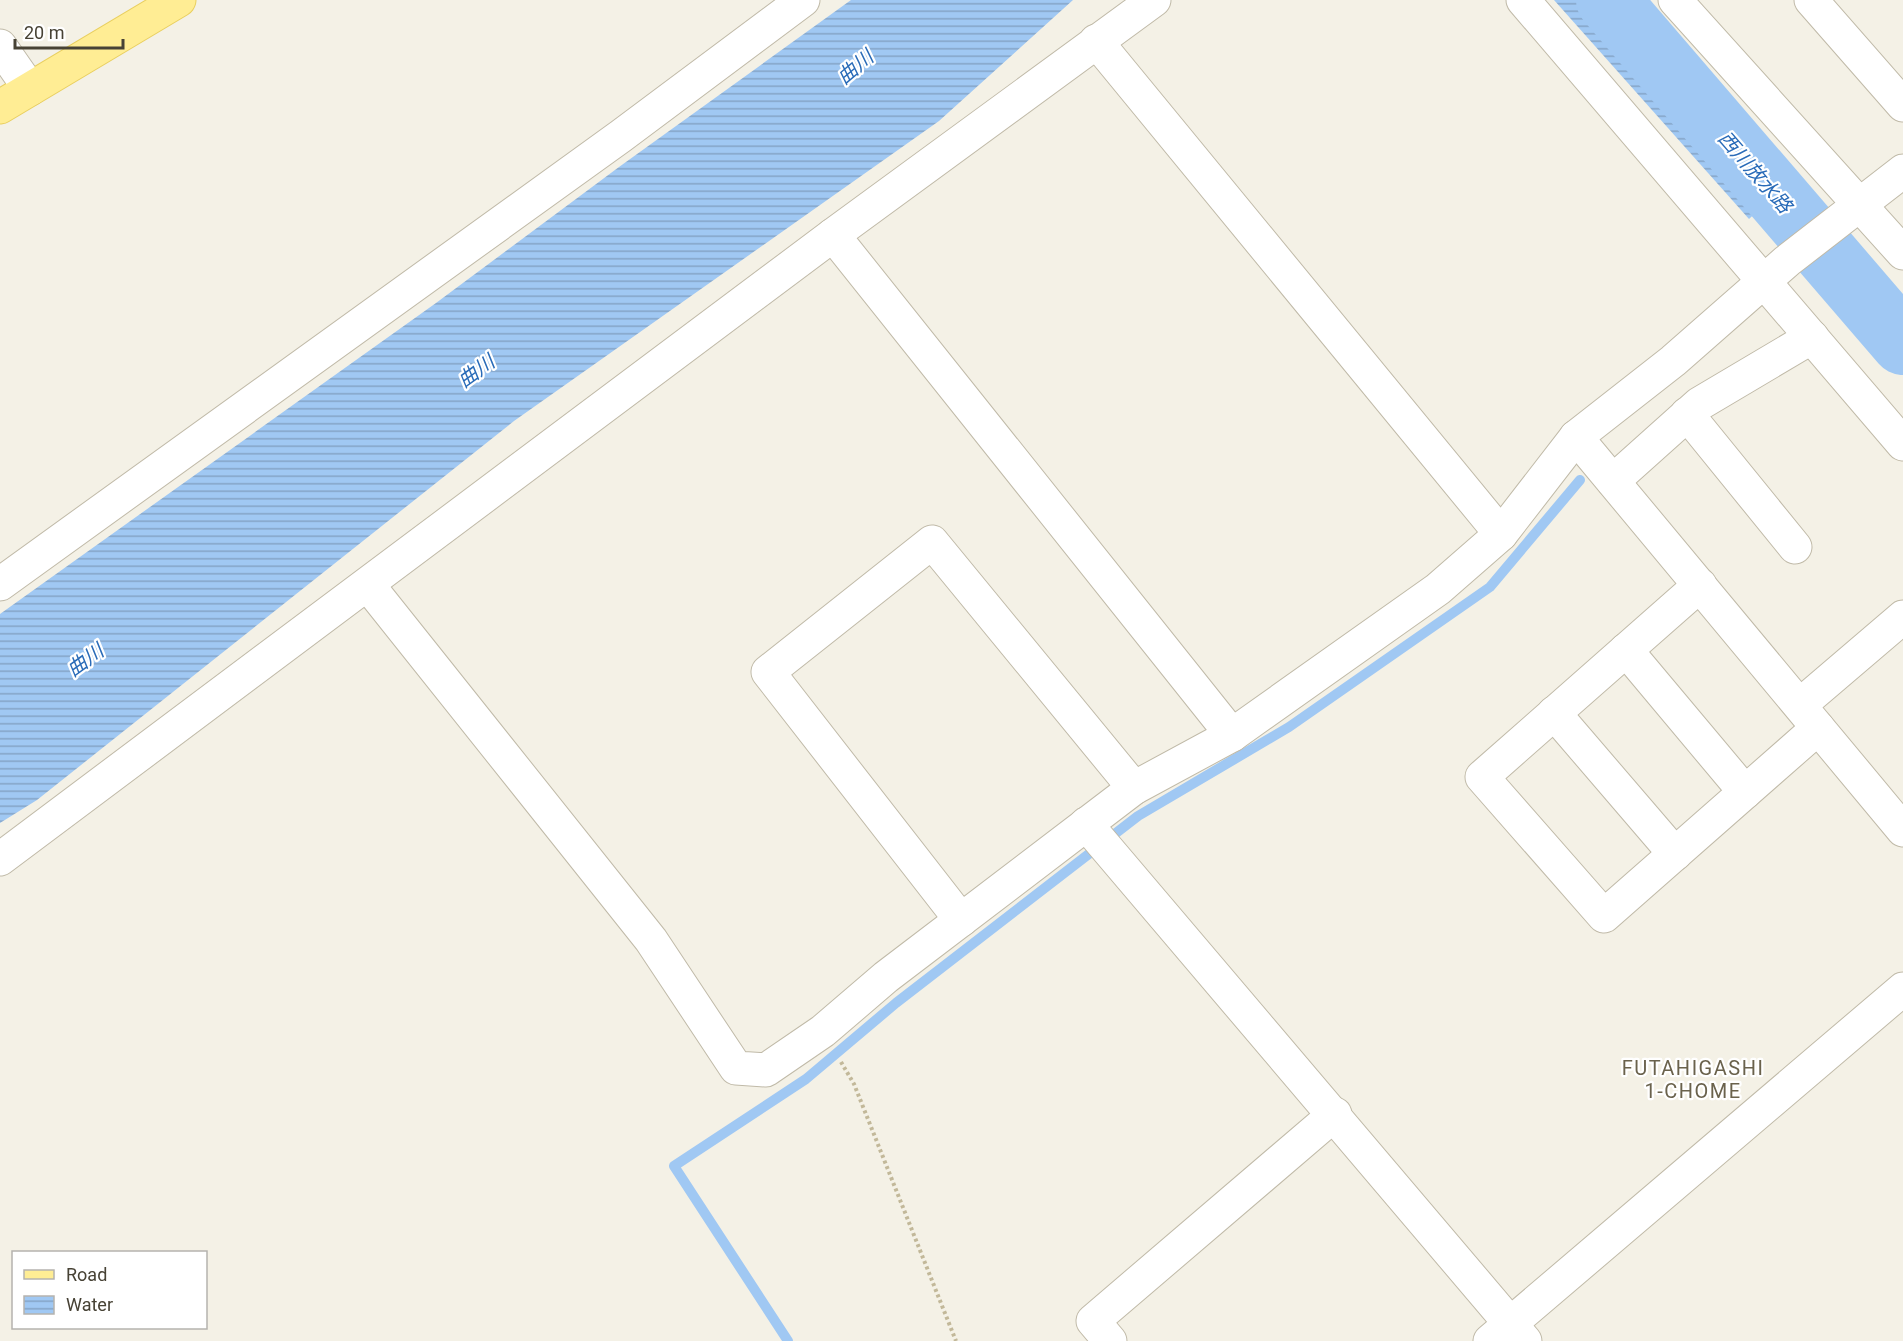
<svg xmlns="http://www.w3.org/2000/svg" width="1903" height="1341" font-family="Roboto,'Noto Sans JP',sans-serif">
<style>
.water{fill:url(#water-rules)}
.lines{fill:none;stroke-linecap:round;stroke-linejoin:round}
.stream{stroke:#a0c8f3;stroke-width:10}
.river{stroke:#a0c8f3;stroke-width:64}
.minor-casing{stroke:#c0baa8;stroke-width:35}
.major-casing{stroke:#e9cf5f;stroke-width:35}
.path{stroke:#c2b899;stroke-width:4;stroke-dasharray:3 3;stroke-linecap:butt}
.minor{stroke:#fff;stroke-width:33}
.major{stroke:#ffed94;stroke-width:33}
.labels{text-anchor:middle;stroke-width:4.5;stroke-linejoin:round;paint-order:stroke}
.water-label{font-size:20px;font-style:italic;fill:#296bb8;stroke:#fff}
.neighbourhood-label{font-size:20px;letter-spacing:1.5px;fill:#6a624c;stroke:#fff}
</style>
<defs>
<pattern id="water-rules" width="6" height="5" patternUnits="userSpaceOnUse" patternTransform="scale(1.5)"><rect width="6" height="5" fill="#a0c8f3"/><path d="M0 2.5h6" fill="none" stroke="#84a4c6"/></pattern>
</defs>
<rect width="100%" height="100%" fill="#f4f1e6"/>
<g class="water">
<polygon points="851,0 1073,0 939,121 514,421 37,800 0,823 0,614 436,303 619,167"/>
<polygon points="1554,0 1636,0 1793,178 1749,219"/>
</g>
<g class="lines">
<polyline class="stream" points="788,1341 674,1166 806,1079 896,1003 1138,816 1289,727 1490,587 1580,480"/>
<polyline class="river" points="1608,0 1903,343"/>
<g class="minor-casing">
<g id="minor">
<polyline points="1523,0 1903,444"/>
<polyline points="1675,0 1903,253"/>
<polyline points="1811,0 1903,105"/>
<polyline points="1096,41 1501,534"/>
<polyline points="0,46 30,89"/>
<polyline points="833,235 1232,735"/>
<polyline points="1687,414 1795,547"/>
<polyline points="1576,437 1903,830"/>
<polyline points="1613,481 1699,404 1812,337"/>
<polyline points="0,584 621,136 803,0"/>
<polyline points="368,585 651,940 736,1068 766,1070 823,1031 886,977 1134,788 1232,735 1438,589 1501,534 1576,437 1673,361 1787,261 1903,171"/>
<polyline points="1700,585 1482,777 1604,916 1818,728"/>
<polyline points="1626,650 1745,792"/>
<polyline points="1800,705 1903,617"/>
<polyline points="1554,713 1675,854"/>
<polyline points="1086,824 1525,1341"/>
<polyline points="0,859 833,235 1154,0"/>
<polyline points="961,920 768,672 932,542 1134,788"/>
<polyline points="1110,1341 1093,1321 1335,1114"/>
<polyline points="1490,1341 1903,989"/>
</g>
</g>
<g class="major-casing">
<polyline id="major" points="0,107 179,0"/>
</g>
<polyline class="path" points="841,1062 854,1084 956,1341"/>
<use href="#minor" class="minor"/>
<use href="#major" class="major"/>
</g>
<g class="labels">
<g class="water-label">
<text transform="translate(855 67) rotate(-40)" y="7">曲川</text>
<text transform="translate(1755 172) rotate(49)" y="7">西川放水路</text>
<text transform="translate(476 371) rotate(-36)" y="7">曲川</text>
<text transform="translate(85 660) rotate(-36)" y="7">曲川</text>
</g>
<g class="neighbourhood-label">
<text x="1693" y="1075">FUTAHIGASHI<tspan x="1693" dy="23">1-CHOME</tspan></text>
</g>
</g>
<rect x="12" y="1251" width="195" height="78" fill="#ffffff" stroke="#b5b3ae" stroke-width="1.5"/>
<rect x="24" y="1270" width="30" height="9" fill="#ffed94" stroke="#b5b3ae" stroke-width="1.5"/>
<text x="66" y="1281" font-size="18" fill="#474235">Road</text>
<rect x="24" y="1296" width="30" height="18" fill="url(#water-rules)" stroke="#b5b3ae" stroke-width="1.5"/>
<text x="66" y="1311" font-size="18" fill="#474235">Water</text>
<path d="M15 39v9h108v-9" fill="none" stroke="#474235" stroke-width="3"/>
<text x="24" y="39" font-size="18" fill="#474235" stroke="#ffffff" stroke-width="4.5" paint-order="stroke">20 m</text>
</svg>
